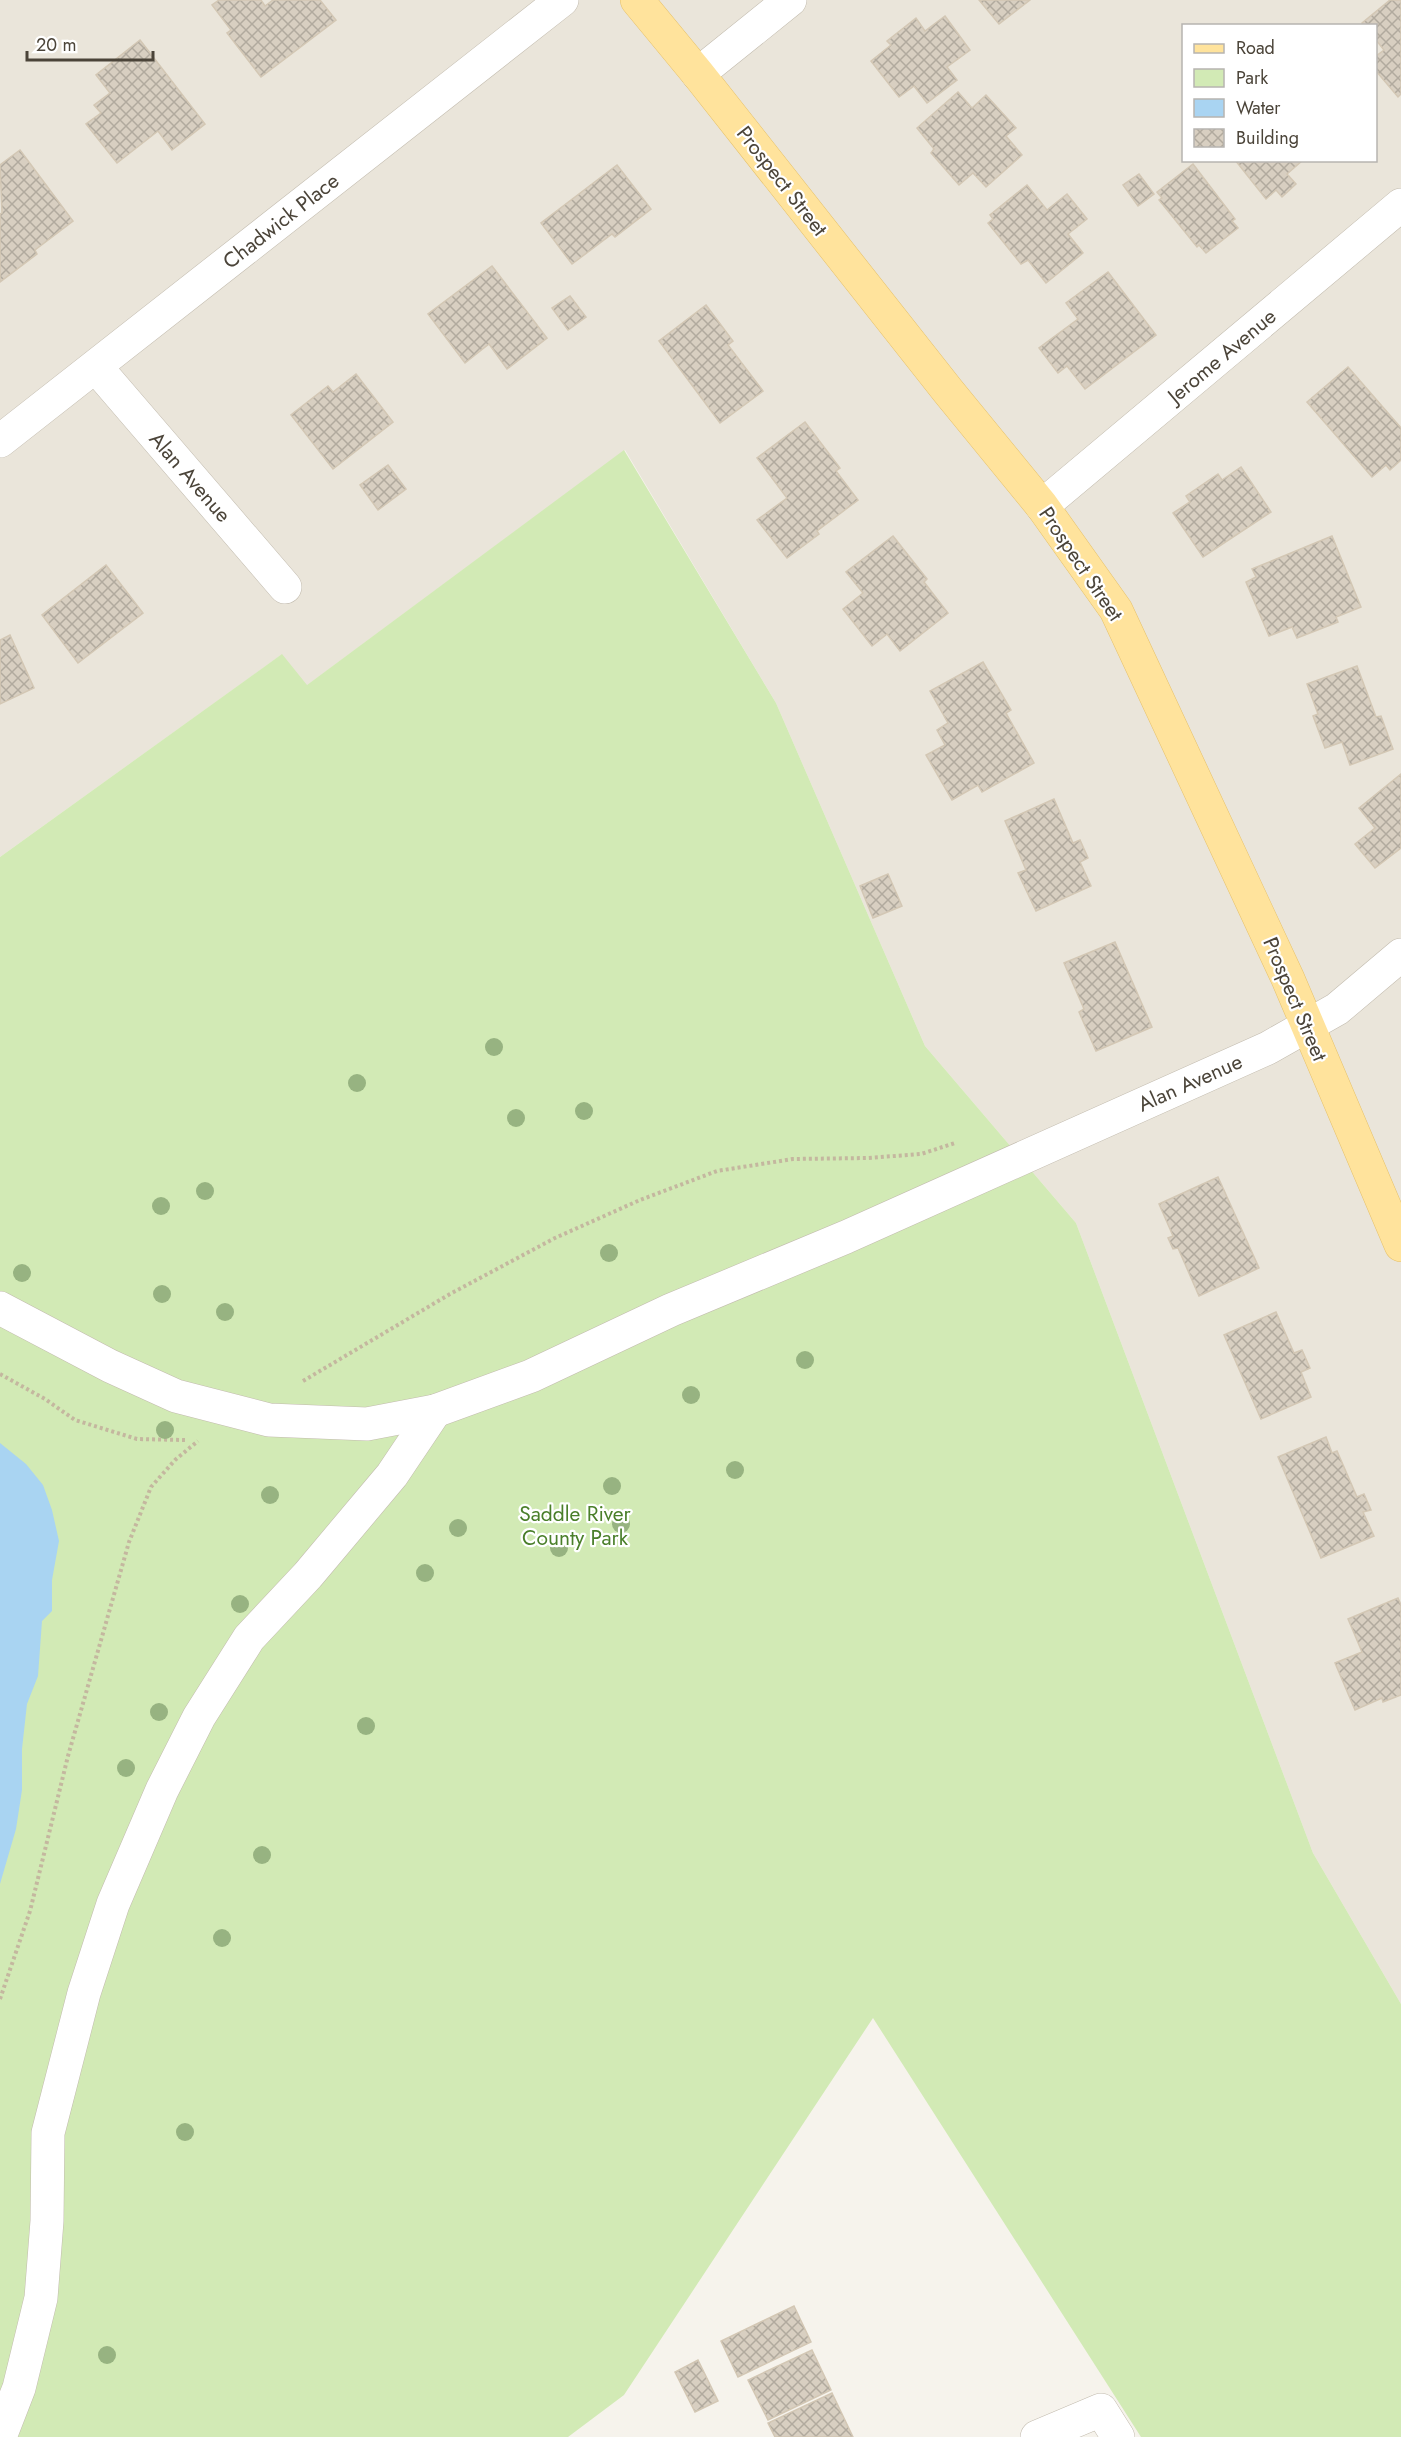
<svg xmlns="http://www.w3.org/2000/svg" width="1401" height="2437" font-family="Jost,sans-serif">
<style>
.residential{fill:#eae5da;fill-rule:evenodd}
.park{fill:#d2eab5}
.water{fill:#a9d4f2}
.building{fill:url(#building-cross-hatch);stroke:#d3c7b4;stroke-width:1.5}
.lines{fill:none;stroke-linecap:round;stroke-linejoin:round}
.minor-casing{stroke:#c2bbae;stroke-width:34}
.major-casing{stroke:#e6c16a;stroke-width:34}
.path{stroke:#c4b79f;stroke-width:4;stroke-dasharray:3 3;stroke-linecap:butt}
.minor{stroke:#fff;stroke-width:33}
.major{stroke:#ffe39c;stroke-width:33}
.tree{fill:#97b381}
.labels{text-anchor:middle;stroke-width:4.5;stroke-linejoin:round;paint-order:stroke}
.street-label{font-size:21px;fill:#4b4439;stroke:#fff}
.park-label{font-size:21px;fill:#4a7f2a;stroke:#fff}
</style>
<defs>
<pattern id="building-cross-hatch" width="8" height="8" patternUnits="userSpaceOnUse" patternTransform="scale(1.5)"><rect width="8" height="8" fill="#d8cfc1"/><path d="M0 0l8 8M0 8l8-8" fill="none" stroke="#b1aa9e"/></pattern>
</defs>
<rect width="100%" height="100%" fill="#f6f3ec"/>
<path class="residential" d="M0 0H1401V2004L1313 1853 1076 1223 925 1046 776 703 625 450 306 686 281 655 0 857ZM1184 26H1376V160H1184Z"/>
<polygon class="park" points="624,450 776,703 925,1046 1076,1223 1313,1853 1401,2004 1401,2437 1141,2437 873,2018 624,2395 568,2437 0,2437 0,857 282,654 307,685"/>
<polygon class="water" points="0,1443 26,1464 43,1485 52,1510 59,1541 52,1580 52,1611 42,1621 38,1676 27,1704 22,1749 22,1790 16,1829 0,1884"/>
<g class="building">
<polygon points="219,0 261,0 265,6 273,0 320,0 336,20 261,77 227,33 231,30 212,5"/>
<polygon points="979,0 1030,0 999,24"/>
<polygon points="1390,0 1401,0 1401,94 1398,97 1376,71 1376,56 1384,50 1376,40 1376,26 1363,26 1362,23"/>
<polygon points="945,16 970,50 947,67 957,80 927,103 914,86 899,97 871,61 891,45 887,41 916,18 925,31"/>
<polygon points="140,40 205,124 172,150 158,131 117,163 86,124 101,113 94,105 110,93 96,75"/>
<polygon points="958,92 972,108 986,95 1016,128 1006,136 1022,155 986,187 973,173 959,185 931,153 934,149 917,128"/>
<polygon points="20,150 73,221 35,250 37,254 0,282 0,214 2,213 0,165"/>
<polygon points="1235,160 1303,160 1287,174 1296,184 1282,197 1276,190 1266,199"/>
<polygon points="1193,164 1235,219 1232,221 1238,228 1206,253 1199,245 1197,247 1159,200 1162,198 1157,192"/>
<polygon points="617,165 651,209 615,237 612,234 572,264 541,223"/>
<polygon points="1139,174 1154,194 1138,206 1123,185"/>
<polygon points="1027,185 1047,210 1067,194 1087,219 1068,234 1083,253 1046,283 1028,260 1021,264 988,223 993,219 990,215"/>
<polygon points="492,266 547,338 507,369 489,344 465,363 428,314"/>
<polygon points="1108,272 1156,335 1085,389 1067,366 1058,373 1039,348 1078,319 1066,303"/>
<polygon points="570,296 586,317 568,330 552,308"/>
<polygon points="706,305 733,341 728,345 763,391 720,423 659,341"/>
<polygon points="1348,367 1401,428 1401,460 1390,470 1386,465 1372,477 1307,402"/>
<polygon points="356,374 393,422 333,469 291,415 328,386 333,392"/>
<polygon points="805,422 840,468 836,471 858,500 817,531 819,534 787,558 757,520 787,498 757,458"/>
<polygon points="388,465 406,489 378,510 360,485"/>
<polygon points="1241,467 1271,512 1203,557 1173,513 1190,502 1186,496 1218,474 1222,480"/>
<polygon points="893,536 927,579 924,582 948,613 900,651 887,634 872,646 843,609 863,593 846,572"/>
<polygon points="1332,536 1361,607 1336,617 1338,622 1297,638 1292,627 1269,636 1246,582 1256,577 1252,569"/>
<polygon points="106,565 143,613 78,663 42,615"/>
<polygon points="10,635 34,688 0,704 0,640"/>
<polygon points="983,662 1011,710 1006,713 1034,763 982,792 978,785 952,800 926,755 945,745 937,730 948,723 930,691"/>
<polygon points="1357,666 1376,717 1381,716 1393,749 1350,765 1342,742 1325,748 1313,716 1318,714 1307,684"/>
<polygon points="1401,774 1401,848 1375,868 1355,844 1375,828 1359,808"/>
<polygon points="1054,799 1073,843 1080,840 1088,858 1080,862 1091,886 1036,911 1018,873 1026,870 1005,821"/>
<polygon points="888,874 902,906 873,918 860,886"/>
<polygon points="1115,942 1152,1027 1096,1051 1079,1012 1084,1009 1064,963"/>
<polygon points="1218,1177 1259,1268 1199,1296 1178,1248 1173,1249 1168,1238 1173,1236 1159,1204"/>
<polygon points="1276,1312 1294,1353 1302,1350 1310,1368 1301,1372 1311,1397 1261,1419 1224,1335"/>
<polygon points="1326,1437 1332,1453 1337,1451 1357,1497 1364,1494 1371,1510 1363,1512 1374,1536 1321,1558 1278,1457"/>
<polygon points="1398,1598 1401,1605 1401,1695 1383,1702 1382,1698 1355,1710 1335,1663 1362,1652 1348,1619"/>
<polygon points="794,2306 811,2342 738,2377 721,2341"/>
<polygon points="812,2350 831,2390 768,2420 748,2380"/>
<polygon points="698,2360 718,2401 695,2412 675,2372"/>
<polygon points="832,2393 853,2437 775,2437 768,2423"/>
</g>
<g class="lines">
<g class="minor-casing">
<g id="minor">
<polyline points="698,74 790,0"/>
<polyline points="96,367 285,587"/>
<polyline points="0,441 562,0"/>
<polyline points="1042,506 1401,205"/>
<polyline points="0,1308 110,1366 176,1396 269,1420 367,1424 435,1411 531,1376 671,1310 846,1237 1268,1048 1337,1009 1401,955"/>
<polyline points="0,2437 19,2388 41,2298 47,2221 48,2133 84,1993 113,1904 162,1790 199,1717 249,1638 308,1575 392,1475 435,1411"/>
<polyline points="1037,2437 1101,2410 1118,2437"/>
</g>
</g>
<g class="major-casing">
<polyline id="major" points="637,0 698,74 948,391 1042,506 1116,610 1288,979 1401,1245"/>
</g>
<g class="path">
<polyline points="0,1374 45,1399 75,1420 137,1439 185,1440"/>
<polyline points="303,1381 450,1294 555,1238 640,1200 717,1171 793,1159 868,1158 921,1154 955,1143"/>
<polyline points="0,1999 30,1911 68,1756 129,1542 151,1487 175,1460 198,1441"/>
</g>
<use href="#minor" class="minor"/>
<use href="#major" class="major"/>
</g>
<g class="tree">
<circle cx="494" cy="1047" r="9"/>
<circle cx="357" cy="1083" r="9"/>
<circle cx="584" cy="1111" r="9"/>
<circle cx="516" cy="1118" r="9"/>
<circle cx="205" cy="1191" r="9"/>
<circle cx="161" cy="1206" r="9"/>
<circle cx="609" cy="1253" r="9"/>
<circle cx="22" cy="1273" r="9"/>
<circle cx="162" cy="1294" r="9"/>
<circle cx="225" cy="1312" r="9"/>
<circle cx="805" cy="1360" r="9"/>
<circle cx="691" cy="1395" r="9"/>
<circle cx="165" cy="1430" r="9"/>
<circle cx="735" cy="1470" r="9"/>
<circle cx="612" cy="1486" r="9"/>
<circle cx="270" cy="1495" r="9"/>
<circle cx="621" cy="1524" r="9"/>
<circle cx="458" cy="1528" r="9"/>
<circle cx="559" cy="1548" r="9"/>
<circle cx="425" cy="1573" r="9"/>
<circle cx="240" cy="1604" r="9"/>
<circle cx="159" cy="1712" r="9"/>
<circle cx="366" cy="1726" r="9"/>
<circle cx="126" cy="1768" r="9"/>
<circle cx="262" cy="1855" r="9"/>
<circle cx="222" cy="1938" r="9"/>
<circle cx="185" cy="2132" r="9"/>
<circle cx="107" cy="2355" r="9"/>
</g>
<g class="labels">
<g class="street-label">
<text transform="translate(782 181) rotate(52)" y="7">Prospect Street</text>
<text transform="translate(281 221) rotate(-38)" y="7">Chadwick Place</text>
<text transform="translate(1222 356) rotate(-40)" y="7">Jerome Avenue</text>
<text transform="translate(190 477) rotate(49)" y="7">Alan Avenue</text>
<text transform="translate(1081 564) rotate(56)" y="7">Prospect Street</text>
<text transform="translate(1295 999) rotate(67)" y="7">Prospect Street</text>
<text transform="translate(1190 1083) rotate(-24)" y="7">Alan Avenue</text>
</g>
<g class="park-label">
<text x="575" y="1521">Saddle River<tspan x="575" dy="24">County Park</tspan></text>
</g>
</g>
<rect x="1182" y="24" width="195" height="138" fill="#ffffff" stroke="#b7b4b0" stroke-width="1.5"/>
<rect x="1194" y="44" width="30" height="9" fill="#ffe39c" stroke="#b7b4b0" stroke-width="1.5"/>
<text x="1236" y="54" font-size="18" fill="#4b4439">Road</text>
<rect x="1194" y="69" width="30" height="18" fill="#d2eab5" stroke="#b7b4b0" stroke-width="1.5"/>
<text x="1236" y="84" font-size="18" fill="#4b4439">Park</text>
<rect x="1194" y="99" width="30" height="18" fill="#a9d4f2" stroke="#b7b4b0" stroke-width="1.5"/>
<text x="1236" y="114" font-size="18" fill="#4b4439">Water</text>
<rect x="1194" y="129" width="30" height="18" fill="url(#building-cross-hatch)" stroke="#b7b4b0" stroke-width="1.5"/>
<text x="1236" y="144" font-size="18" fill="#4b4439">Building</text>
<path d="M27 51v9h126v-9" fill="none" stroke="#4b4439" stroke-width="3"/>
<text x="36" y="51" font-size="18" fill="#4b4439" stroke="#ffffff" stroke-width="4.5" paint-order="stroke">20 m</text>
</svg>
